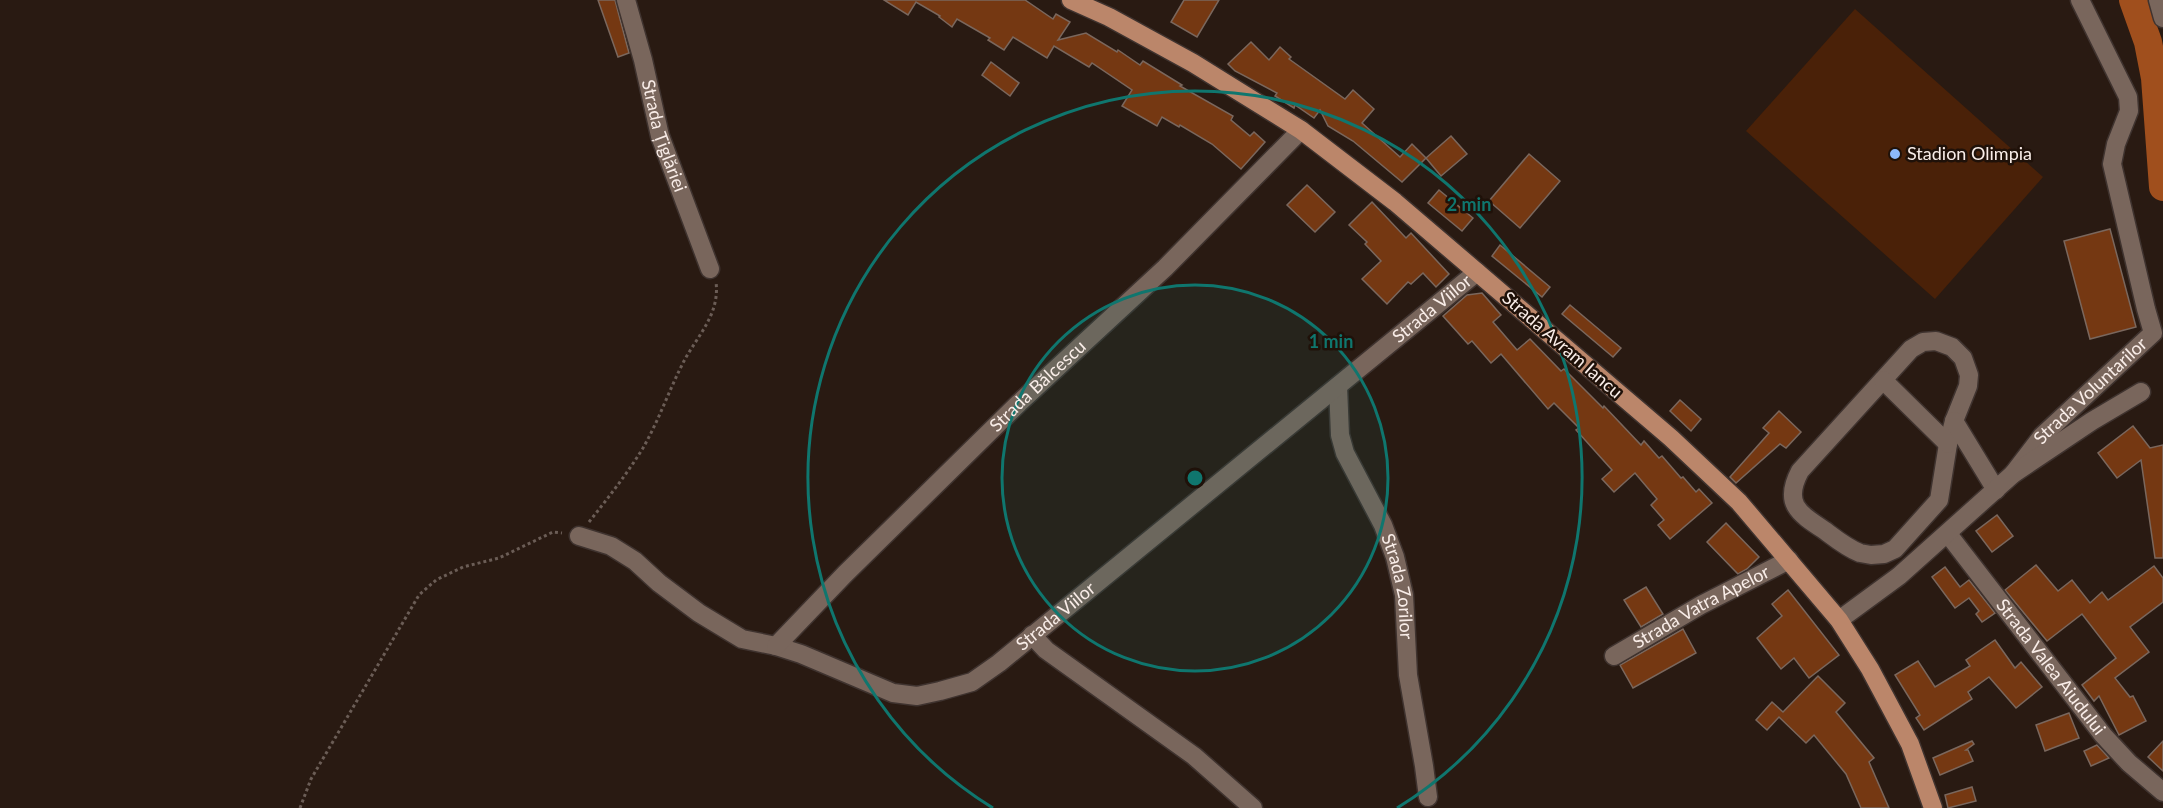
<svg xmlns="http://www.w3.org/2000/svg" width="2163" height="808" font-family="Lato,sans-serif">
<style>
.park{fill:#4a2108}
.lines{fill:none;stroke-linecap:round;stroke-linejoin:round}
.river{stroke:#a04f1d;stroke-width:28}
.building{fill:#753812;stroke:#7a675d;stroke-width:1.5}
.minor-casing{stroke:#3f332f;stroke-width:21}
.major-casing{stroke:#3f332f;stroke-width:21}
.path{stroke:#6b5d56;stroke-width:3;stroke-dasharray:3 3;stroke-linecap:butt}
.minor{stroke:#79665c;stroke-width:18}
.major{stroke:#bb866a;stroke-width:18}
.ring{fill:none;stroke:#0f766e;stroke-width:3}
.poi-dot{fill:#8cb9fc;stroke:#1f1109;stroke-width:2}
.labels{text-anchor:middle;stroke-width:5;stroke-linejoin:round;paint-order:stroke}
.street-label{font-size:18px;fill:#f9ede8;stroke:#1f1109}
.poi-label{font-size:18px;fill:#f9ede8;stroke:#1f1109;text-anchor:start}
.centre{fill:#0f766e;stroke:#1f1109;stroke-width:3}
.ring-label{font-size:18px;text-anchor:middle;font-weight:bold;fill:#0f766e;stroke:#1f1109;stroke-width:5;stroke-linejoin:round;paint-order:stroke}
</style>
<rect width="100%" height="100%" fill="#291a12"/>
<polygon class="park" points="1855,9 2043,177 1935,299 1746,131"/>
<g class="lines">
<polyline class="river" points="2133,0 2148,42 2155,78 2163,187"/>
</g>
<g class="building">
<polygon points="598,0 615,0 629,53 618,57"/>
<polygon points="884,0 1025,0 1053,19 1056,14 1070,22 1058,40 1086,33 1117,52 1118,50 1140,65 1143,61 1182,85 1180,86 1233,116 1231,120 1250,136 1254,132 1265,142 1241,169 1212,144 1180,125 1179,127 1162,117 1157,126 1122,106 1132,90 1092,63 1089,67 1054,46 1047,58 1013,37 1004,50 988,40 990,38 957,19 952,27 939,17 940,16 916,2 908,15"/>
<polygon points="1184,0 1219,0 1197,37 1171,22"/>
<polygon points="1251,42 1269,60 1280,47 1291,57 1289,59 1345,99 1353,90 1374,109 1362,123 1400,157 1412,144 1426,158 1402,182 1353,141 1328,126 1320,110 1314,118 1295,105 1294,108 1275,96 1277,93 1235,71 1228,64"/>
<polygon points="991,62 1019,83 1010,96 982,75"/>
<polygon points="1451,136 1467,154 1441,176 1426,158"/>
<polygon points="1529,154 1560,181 1520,228 1489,201"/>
<polygon points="1307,185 1335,212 1315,232 1287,205"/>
<polygon points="1439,190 1473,218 1462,231 1428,203"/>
<polygon points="1372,202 1406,238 1411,233 1449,274 1436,287 1423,273 1411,284 1408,282 1387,304 1362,279 1381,261 1365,244 1367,242 1349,225"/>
<polygon points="2110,229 2136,327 2090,339 2064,241"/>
<polygon points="1500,245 1550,287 1542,297 1492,256"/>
<polygon points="1482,293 1501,315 1493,322 1517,350 1530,339 1561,371 1564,369 1603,408 1604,406 1641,445 1644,441 1659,458 1662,456 1681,478 1683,477 1696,492 1699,489 1712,503 1670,539 1658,525 1664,520 1651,505 1657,499 1635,473 1614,492 1602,479 1612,470 1576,430 1579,428 1554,403 1548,409 1501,354 1491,363 1472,341 1468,344 1443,316 1467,295"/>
<polygon points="1570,305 1621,348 1613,357 1562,314"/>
<polygon points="1680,400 1701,419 1691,431 1670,411"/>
<polygon points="1779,411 1801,432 1786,448 1780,444 1736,483 1730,477 1769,433 1763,428"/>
<polygon points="2133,426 2150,448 2163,445 2163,558 2155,558 2141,460 2117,478 2098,453"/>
<polygon points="1997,515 2013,536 1992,552 1976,531"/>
<polygon points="1726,523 1759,557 1747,569 1738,574 1707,542"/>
<polygon points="2036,565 2058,591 2072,580 2090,603 2102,592 2108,600 2154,566 2163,578 2163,602 2130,627 2149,652 2115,678 2130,697 2133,696 2146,721 2119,735 2099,696 2094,701 2082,685 2116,658 2082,614 2047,641 2005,590"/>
<polygon points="1945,567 1960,587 1969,580 1995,613 1982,622 1976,614 1979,611 1969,598 1955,608 1932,577"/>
<polygon points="1646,587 1663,614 1641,627 1624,600"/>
<polygon points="1788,590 1839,655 1809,678 1794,658 1781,669 1757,638 1782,616 1772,604"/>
<polygon points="1683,629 1696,653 1633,688 1620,665"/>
<polygon points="1995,640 2015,668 2021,662 2042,687 2016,708 1989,677 1968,692 1972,699 1924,730 1916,718 1920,715 1895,675 1918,661 1935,687 1970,666 1966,660"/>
<polygon points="1818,676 1845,703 1836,712 1874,758 1869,762 1889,808 1861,808 1846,774 1814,735 1806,743 1779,717 1767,730 1756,720 1772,702 1783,712"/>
<polygon points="2069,713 2079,738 2045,751 2036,725"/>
<polygon points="1972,741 1974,744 1966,750 1968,750 1973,761 1940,775 1933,758"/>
<polygon points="2163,741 2163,771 2148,757"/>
<polygon points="2097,745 2109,758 2091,766 2084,751"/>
<polygon points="1972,787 1976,801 1948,808 1945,795"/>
</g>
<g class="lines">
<g class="minor-casing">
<g id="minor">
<path id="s1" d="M626 0 643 60 660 136 710 269"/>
<polyline points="2158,0 2163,18"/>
<path d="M1936 341 1952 347 1963 358 1969 375 1968 386 1954 421 1948 444 1939 500 1895 549 1884 554 1871 555 1860 553C1847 548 1836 539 1824 530 1798 513 1783 503 1800 471L1911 349 1923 342Z"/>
<polyline points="1883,380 1948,444"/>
<path id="s2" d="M1338 386 1340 435 1345 453 1383 525 1395 557 1404 595 1408 675 1424 766 1428 797"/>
<polyline points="1954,421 1996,490"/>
<path id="s3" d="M2013 474 2042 436 2153 333 2146 309 2112 164 2116 144 2129 111 2128 97 2080 0"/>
<path id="s4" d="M1948 534 2103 735 2129 763 2163 792"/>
<path id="s5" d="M579 536 611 546 635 561 659 583 699 613 742 639 776 646 801 654 893 693 917 696 940 691 972 682 999 663 1477 272"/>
<polyline points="1839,620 1899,576 2013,474 2092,421 2141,392"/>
<polyline points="1032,635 1046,650 1194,756 1253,808"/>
<path id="s6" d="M776 646 845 574 1019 403 1165 268 1301 130"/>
<path id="s7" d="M1614 656 1701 605 1789 560"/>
</g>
</g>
<g class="major-casing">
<polyline id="major" points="1071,0 1109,17 1193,63 1301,130 1395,202 1671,438 1739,502 1839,620 1870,669 1910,744 1933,808"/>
</g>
<g class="path">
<path d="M589 522C608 498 627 474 643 448 659 420 669 390 684 361 698 335 720 314 716 282"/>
<polyline points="300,808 311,779 419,595 436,580 463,567 499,558 553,532 562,533"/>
</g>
<use href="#minor" class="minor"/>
<use href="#major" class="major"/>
</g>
<circle cx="1195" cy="478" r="193" fill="#0f766e" fill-opacity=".12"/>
<g class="ring">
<circle cx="1195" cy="478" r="193"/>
<path d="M993 808A387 387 0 1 1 1397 808"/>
</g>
<circle class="poi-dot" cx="1895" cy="154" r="6"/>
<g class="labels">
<g class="street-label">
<text dy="6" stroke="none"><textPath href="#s1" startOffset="141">Strada Țiglăriei</textPath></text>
<text dy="6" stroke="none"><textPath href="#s5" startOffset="1029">Strada Viilor</textPath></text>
<text transform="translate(1562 345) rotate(41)" y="6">Strada Avram Iancu</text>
<text dy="6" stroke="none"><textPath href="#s6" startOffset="369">Strada Bălcescu</textPath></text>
<text dy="6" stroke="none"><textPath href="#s3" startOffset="114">Strada Voluntarilor</textPath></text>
<text dy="6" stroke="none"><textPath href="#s2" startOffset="213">Strada Zorilor</textPath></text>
<text dy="6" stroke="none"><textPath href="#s7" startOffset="100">Strada Vatra Apelor</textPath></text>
<text dy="6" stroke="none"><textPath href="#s5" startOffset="543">Strada Viilor</textPath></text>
<text dy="6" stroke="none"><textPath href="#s4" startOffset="168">Strada Valea Aiudului</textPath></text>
</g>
<g class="poi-label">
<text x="1907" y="160">Stadion Olimpia</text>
</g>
</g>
<circle cx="1195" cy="478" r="9" class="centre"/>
<g class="ring-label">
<text x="1469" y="211">2 min</text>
<text x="1331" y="348">1 min</text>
</g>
</svg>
